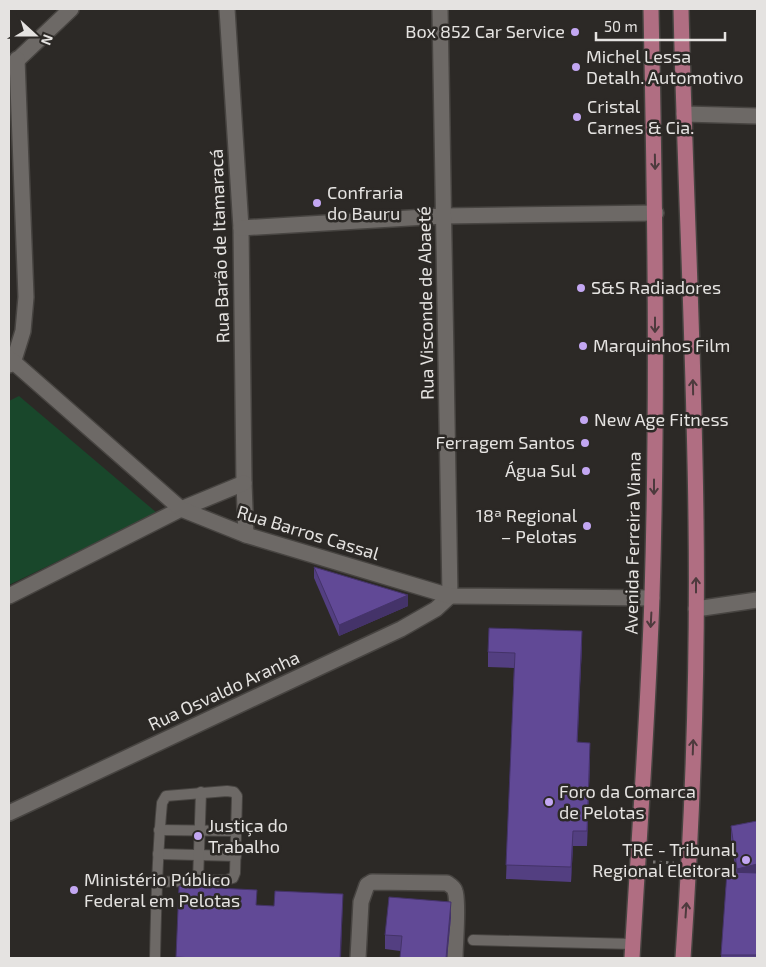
<svg xmlns="http://www.w3.org/2000/svg" width="766" height="967" font-family="'Exo 2',sans-serif">
<style>
.green{fill:#19472b}
.lines{fill:none;stroke-linecap:round;stroke-linejoin:round}
.lane-casing{stroke:#474441;stroke-width:12}
.street-casing{stroke:#474441;stroke-width:18}
.secondary-casing{stroke:#474441;stroke-width:18}
.primary-casing{stroke:#474441;stroke-width:18}
.path{stroke:#7a7875;stroke-width:3;stroke-dasharray:2.5 4;stroke-linecap:butt}
.lane{stroke:#6d6966;stroke-width:10}
.street{stroke:#6d6966;stroke-width:15}
.secondary{stroke:#6d6966;stroke-width:15}
.primary{stroke:#b06e82;stroke-width:15}
.wall{fill:#533f81}
.shaded-wall{fill:#443369}
.building{fill:#614996;stroke:#443369}
.oneway{stroke:#4d3a3d}
.poi-dot{fill:#c3a7f2;stroke:#2c2926;stroke-width:2}
.labels{text-anchor:middle;stroke-width:5;stroke-linejoin:round;paint-order:stroke}
.poi-label{font-size:18px;fill:#e5e3e1;stroke:#2c2926;text-anchor:start}
.street-label{font-size:18px;fill:#e5e3e1;stroke:#2c2926}
</style>
<rect width="100%" height="100%" fill="#2c2926"/>
<polygon class="green" points="19,396 157,513 9,585 9,401"/>
<g class="lines">
<g class="lane-casing">
<g id="lane">
<polyline points="159,830 236,831"/>
<polyline points="158,854 236,856"/>
<polyline points="198,881 201,792"/>
<polyline points="473,940 633,944"/>
<path d="M155 958C156 906 157 855 162 803L166 796 227 791 234 792 237 796 235 873 233 878 226 880 157 882"/>
</g>
</g>
<g class="street-casing">
<g id="street">
<polyline points="227,9 241,228 244,483 246,535"/>
<polyline points="10,67 71,9"/>
<polyline points="684,114 757,116"/>
<polyline points="241,228 443,216 656,213"/>
<polyline points="9,365 13,363 23,331 26,297 17,59"/>
<polyline points="9,596 181,509 244,483"/>
<polyline points="9,813 401,629 436,609 450,596 440,9"/>
<path d="M358 958 361 902 367 885 372 882 447 883C450 885 454 887 455 891 459 901 455 945 455 958"/>
</g>
</g>
<g class="secondary-casing">
<g id="secondary">
<polyline points="9,358 181,509 246,535 450,596 652,598"/>
<polyline points="696,609 757,600"/>
</g>
</g>
<g class="primary-casing">
<g id="primary">
<path d="M681 9C685 179 694 349 696 519 698 666 693 812 683 958"/>
<path d="M632 958C639 838 648 717 652 596 658 400 655 204 651 9"/>
</g>
</g>
<polyline class="path" points="653,862 674,863"/>
<use href="#lane" class="lane"/>
<use href="#street" class="street"/>
<use href="#secondary" class="secondary"/>
<use href="#primary" class="primary"/>
</g>
<g class="wall">
<polygon points="314,567 408,606 339,636 314,578"/>
<polygon points="582,646 577,742 590,758 587,846 573,846 571,882 506,879 514,668 488,667 488,652"/>
<polygon points="757,821 757,958 721,958 727,872 736,872 731,841 731,826"/>
<polygon points="451,917 447,958 400,958 400,951 385,949 385,935"/>
</g>
<g class="shaded-wall">
<polygon points="408,595 408,606 339,636 339,625"/>
<polygon points="582,631 582,646 577,757 577,742"/>
<polygon points="590,743 590,758 587,846 587,831"/>
<polygon points="573,831 573,846 571,882 571,867"/>
<polygon points="757,864 757,878 737,883 737,869"/>
<polygon points="343,894 341,958 340,958"/>
<polygon points="451,902 451,917 447,958 446,958"/>
</g>
<g class="building">
<polygon points="314,567 408,595 339,625"/>
<polygon points="489,628 582,631 577,742 590,743 587,831 573,831 571,867 506,865 515,653 488,652"/>
<polygon points="757,821 757,864 737,869 731,826"/>
<polygon points="727,872 757,873 757,955 721,955"/>
<polygon points="179,886 257,890 256,905 274,906 275,891 343,894 340,958 194,958 176,957"/>
<polygon points="389,897 451,902 446,958 400,958 402,936 385,935"/>
</g>
<defs><path id="oneway-shaft" d="M-6 0H5M1.5-3L5.5 0L1.5 3" fill="none" stroke-width="1.6" stroke-linecap="round" stroke-linejoin="round" transform="scale(1.25)"/></defs>
<g class="oneway">
<use href="#oneway-shaft" transform="translate(655 162) rotate(89)"/>
<use href="#oneway-shaft" transform="translate(655 325) rotate(90)"/>
<use href="#oneway-shaft" transform="translate(693 387) rotate(-91)"/>
<use href="#oneway-shaft" transform="translate(654 487) rotate(90)"/>
<use href="#oneway-shaft" transform="translate(696 585) rotate(-90)"/>
<use href="#oneway-shaft" transform="translate(651 620) rotate(93)"/>
<use href="#oneway-shaft" transform="translate(693 747) rotate(-88)"/>
<use href="#oneway-shaft" transform="translate(686 910) rotate(-86)"/>
</g>
<g class="poi-dot">
<circle cx="575" cy="32" r="5"/>
<circle cx="576" cy="67" r="5"/>
<circle cx="577" cy="117" r="5"/>
<circle cx="317" cy="203" r="5"/>
<circle cx="581" cy="288" r="5"/>
<circle cx="583" cy="346" r="5"/>
<circle cx="584" cy="420" r="5"/>
<circle cx="585" cy="443" r="5"/>
<circle cx="586" cy="471" r="5"/>
<circle cx="587" cy="526" r="5"/>
<circle cx="549" cy="802" r="5"/>
<circle cx="198" cy="836" r="5"/>
<circle cx="746" cy="860" r="5"/>
<circle cx="74" cy="890" r="5"/>
</g>
<g class="labels">
<g class="poi-label">
<text x="565" y="38" text-anchor="end">Box 852 Car Service</text>
<text x="586" y="63">Michel Lessa<tspan x="586" dy="21">Detalh. Automotivo</tspan></text>
<text x="587" y="113">Cristal<tspan x="587" dy="21">Carnes &amp; Cia.</tspan></text>
<text x="327" y="199">Confraria<tspan x="327" dy="21">do Bauru</tspan></text>
<text x="591" y="294">S&amp;S Radiadores</text>
<text x="593" y="352">Marquinhos Film</text>
<text x="594" y="426">New Age Fitness</text>
<text x="575" y="449" text-anchor="end">Ferragem Santos</text>
<text x="576" y="477" text-anchor="end">Água Sul</text>
<text x="577" y="522" text-anchor="end">18ª Regional<tspan x="577" dy="21">– Pelotas</tspan></text>
<text x="559" y="798">Foro da Comarca<tspan x="559" dy="21">de Pelotas</tspan></text>
<text x="208" y="832">Justiça do<tspan x="208" dy="21">Trabalho</tspan></text>
<text x="736" y="856" text-anchor="end">TRE - Tribunal<tspan x="736" dy="21">Regional Eleitoral</tspan></text>
<text x="84" y="886">Ministério Público<tspan x="84" dy="21">Federal em Pelotas</tspan></text>
</g>
<g class="street-label">
<text transform="translate(220 246) rotate(-92)" y="6">Rua Barão de Itamaracá</text>
<text transform="translate(426 303) rotate(-91)" y="6">Rua Visconde de Abaeté</text>
<text transform="translate(308 533) rotate(17)" y="6">Rua Barros Cassal</text>
<text transform="translate(633 543) rotate(-89)" y="6">Avenida Ferreira Viana</text>
<text transform="translate(224 691) rotate(-25)" y="6">Rua Osvaldo Aranha</text>
</g>
</g>
<rect width="766" height="967" fill="none" stroke="#e5e3e1" stroke-width="20"/>
<g transform="translate(35 35) rotate(111)" stroke="#2c2926" stroke-width="4" paint-order="stroke">
<path d="M0-4L9 19L0 12L-9 19Z" fill="#e5e3e1"/>
<text y="-8" font-size="14" font-weight="bold" text-anchor="middle" fill="#e5e3e1">N</text>
</g>
<path d="M596 32v8h129v-8" fill="none" stroke="#e5e3e1" stroke-width="2.5"/>
<text x="604" y="32" font-size="15" fill="#e5e3e1" stroke="#2c2926" stroke-width="4" paint-order="stroke">50 m</text>
</svg>
